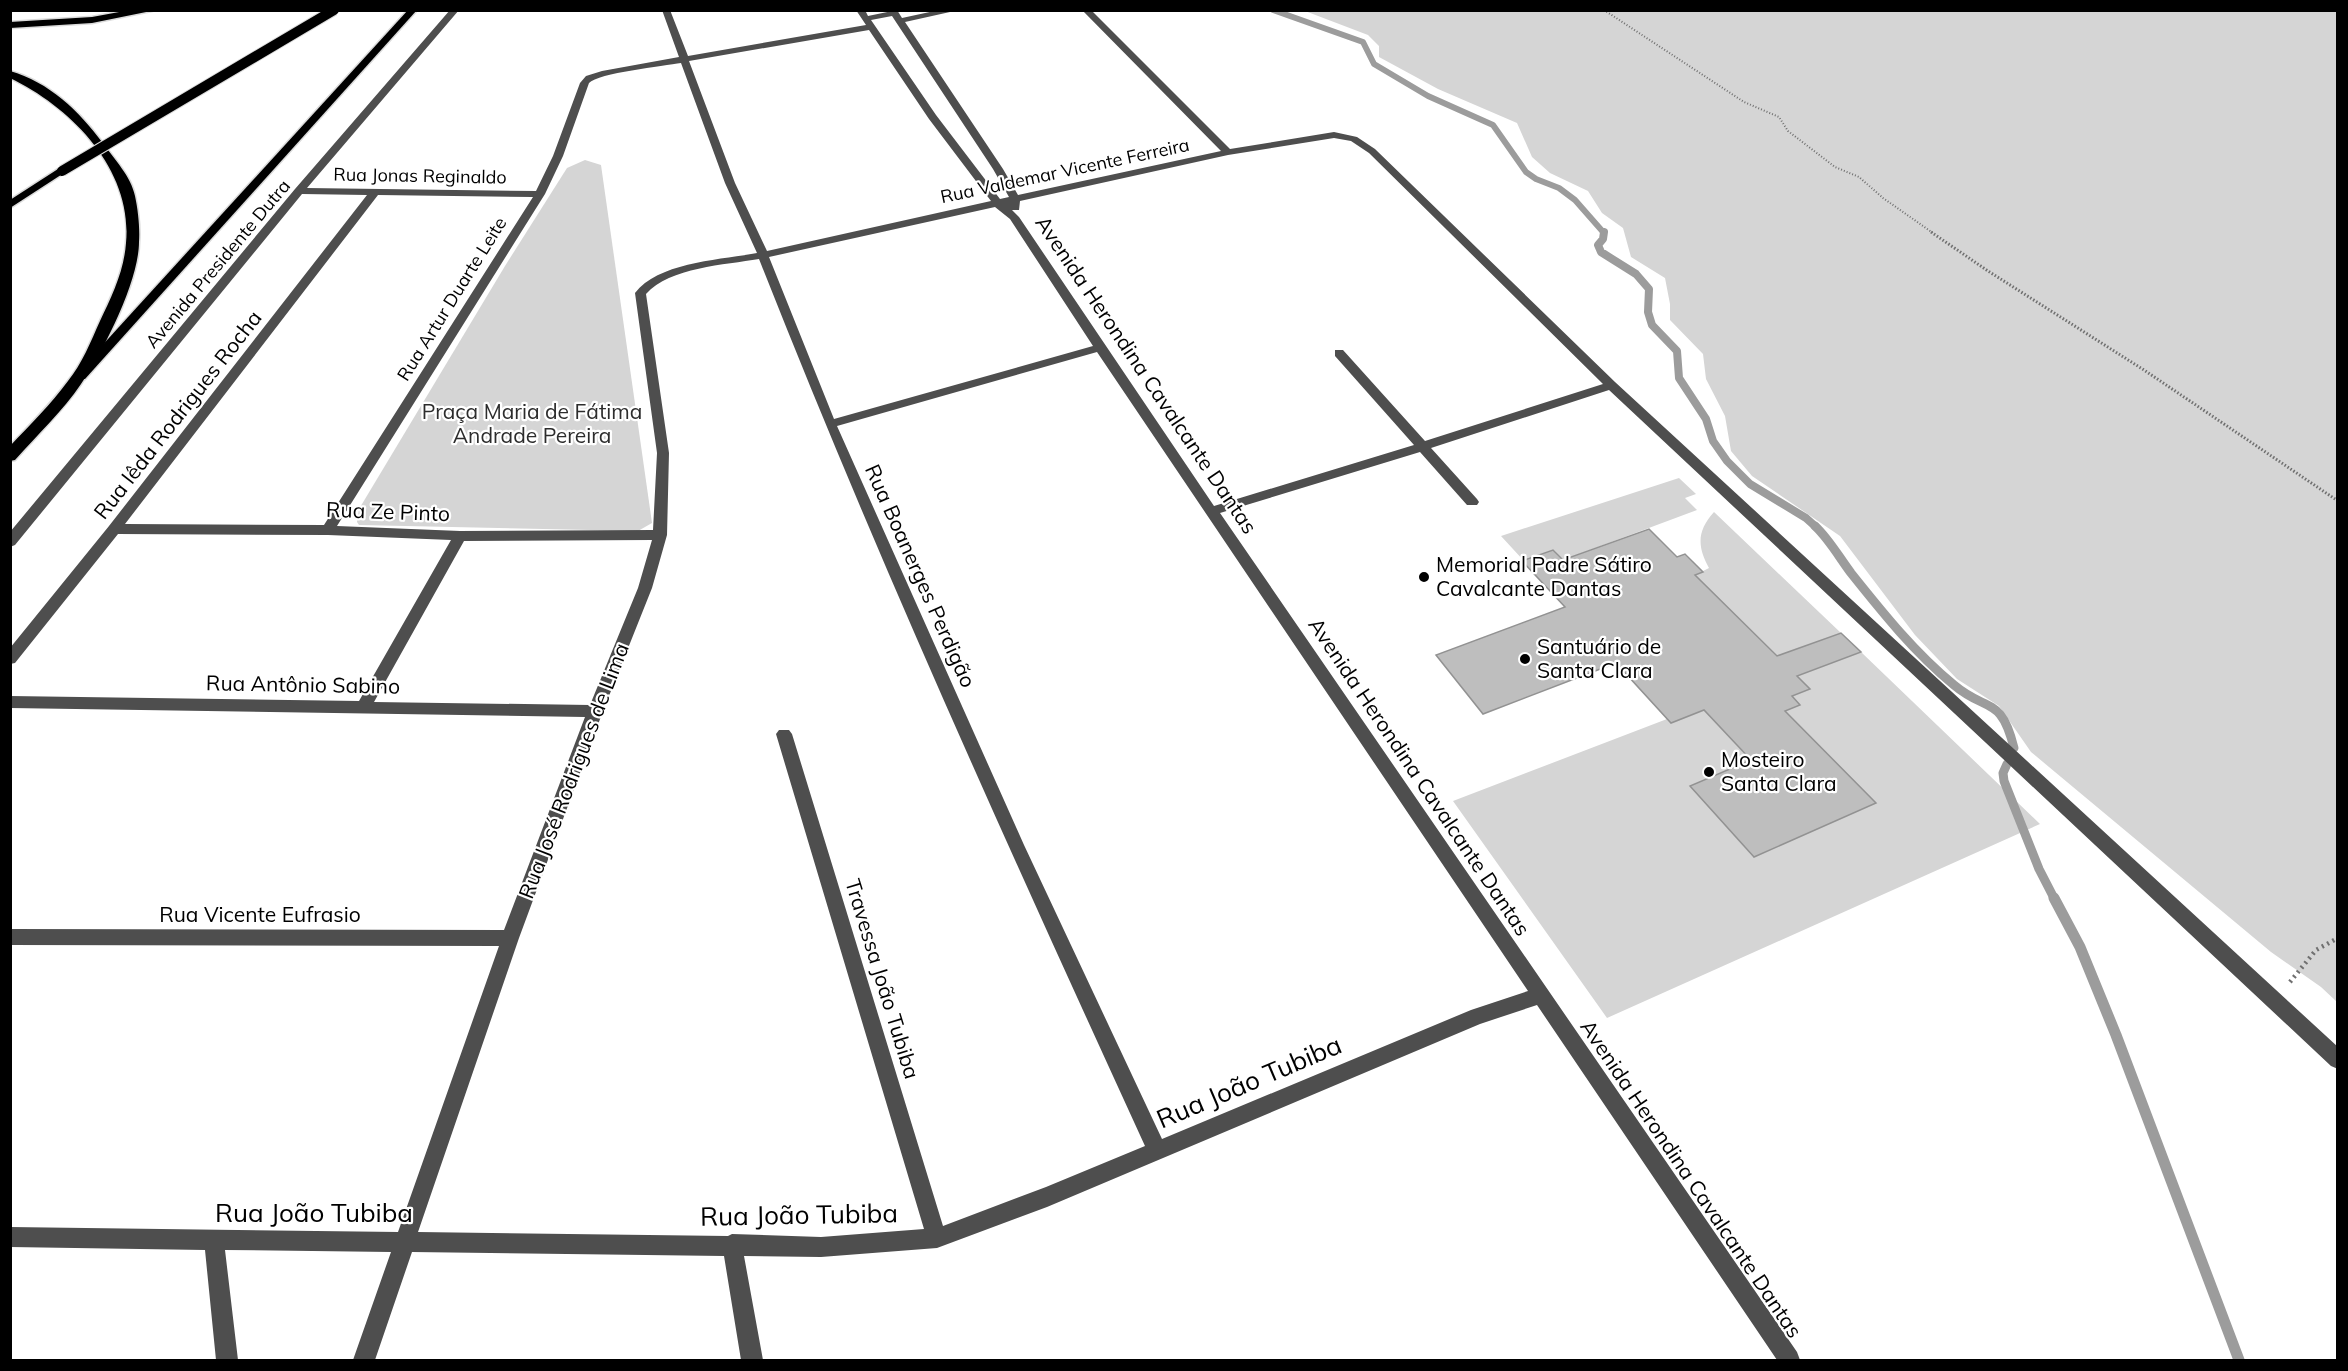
<svg xmlns="http://www.w3.org/2000/svg" width="2348" height="1371" font-family="Mulish,sans-serif">
<style>
.green{fill:#d5d5d5}
.lines{fill:none;stroke-linecap:round;stroke-linejoin:round}
.stream-far3{stroke:#9c9c9c;stroke-width:6}
.stream-far2{stroke:#9c9c9c;stroke-width:8}
.stream-far1{stroke:#9c9c9c;stroke-width:9}
.stream{stroke:#9c9c9c;stroke-width:11}
.building{fill:#bebebe;stroke:#929292;stroke-width:1.5}
.major-casing{stroke:#dbdbdb;stroke-width:3}
.highway-casing{stroke:#dbdbdb;stroke-width:3}
.path-far2{stroke:#707070;stroke-width:2;stroke-dasharray:1 2;stroke-linecap:butt}
.path-far1{stroke:#707070;stroke-width:3;stroke-dasharray:1.5 2;stroke-linecap:butt}
.path{stroke:#707070;stroke-width:4.5;stroke-dasharray:2 4;stroke-linecap:butt}
.minor{fill:#4e4e4e;fill-rule:evenodd}
.major{fill:#000;fill-rule:evenodd}
.highway{fill:#000;fill-rule:evenodd}
.major-bridge-casing{stroke:#dbdbdb;stroke-width:12;stroke-linecap:butt}
.major-bridge{stroke:#000;stroke-width:10}
.poi-dot{fill:#000;stroke:#fff;stroke-width:2}
.labels{text-anchor:middle;stroke-width:4.5;stroke-linejoin:round;paint-order:stroke}
.far-street-label{font-size:18px;fill:#000;stroke:#fff}
.street-label{font-size:21px;fill:#000;stroke:#fff}
.park-label{font-size:21px;fill:#2c2c2c;stroke:#fff}
.poi-label{font-size:21px;fill:#000;stroke:#fff;text-anchor:start}
.near-street-label{font-size:26px;fill:#000;stroke:#fff}
</style>
<rect width="100%" height="100%" fill="#fff"/>
<g class="green">
<polygon points="1305,11 2337,11 2337,1002 2321,987 2271,952 2031,752 1999,706 1957,679 1915,635 1840,536 1752,476 1731,451 1725,416 1706,379 1703,354 1670,320 1670,304 1665,278 1631,257 1623,228 1602,213 1588,191 1550,173 1532,157 1517,123 1438,89 1379,57 1379,46 1368,35"/>
<polygon points="585,160 601,165 652,523 638,531 359,525 357,522 359,509 505,266 567,168"/>
<polygon points="1679,478 1696,494 1685,498 1697,510 1563,560 1553,550 1524,561 1501,536"/>
<path d="M1714 512 1841 633 1817 642 1836 661 1861 652 2040 824 1607 1018 1453 801 1667 719 1671 723 1718 705 1728 736 1751 761 1691 786 1753 857 1875 803 1785 711 1800 705 1792 696 1810 689 1695 575 1709 568C1697 546 1697 531 1714 512Z"/>
</g>
<g class="lines">
<polyline class="stream-far3" points="1273,10 1363,42 1374,64 1428,96 1493,125 1526,172 1536,179 1559,188 1575,200 1604,233"/>
<polyline class="stream-far2" points="1604,232 1603,239 1598,245 1601,252 1636,274 1649,289 1648,312 1652,325 1677,351 1679,378 1706,419 1713,441 1727,461 1750,484 1806,518 1816,527"/>
<g class="stream-far1">
<path d="M1815 526C1829 539 1839 557 1851 573 1883 613 1914 652 1954 685 1987 713 2001 695 2014 748"/>
<polyline points="2007,764 2003,773 2004,781 2039,869 2055,900"/>
</g>
<polyline class="stream" points="2054,898 2080,947 2116,1035 2239,1360"/>
</g>
<polygon class="building" points="1649,529 1677,557 1685,554 1703,572 1695,575 1777,656 1841,633 1861,652 1797,676 1810,689 1792,696 1800,705 1785,711 1876,803 1754,857 1690,786 1751,760 1704,710 1671,723 1616,663 1483,714 1436,655 1565,607 1522,561 1553,550 1563,560"/>
<g class="lines">
<g class="major-casing">
<g id="major">
<polygon points="408,10 417,10 85,379 77,379 77,373"/>
<polygon points="58,169 67,171 10,208 10,200"/>
</g>
</g>
<g class="highway-casing">
<g id="highway">
<polygon points="130,10 156,10 92,23 10,28 10,22 92,17"/>
<path d="M10 71C49 82 79 111 102 142 114 159 131 176 135 196 138 210 140 228 139 242 139 281 103 352 81 384 63 411 37 435 15 460L10 461V446C30 425 51 404 68 381 82 364 91 341 100 321 112 296 124 271 126 243 133 170 72 108 10 78Z"/>
</g>
</g>
<polyline class="path-far2" points="1604,10 1744,102 1779,117 1788,131 1835,167 1859,177 1883,198 1933,233"/>
<polyline class="path-far1" points="1931,232 1988,271 2144,370 2338,501"/>
<polyline class="path" points="2290,982 2316,950 2338,938"/>
<path class="minor" d="M450 10H459L307 188 536 191 553 156 580 83 586 76 602 71 679 57 662 10H670L688 56 866 25 856 10H865L868 16 897 10 902 18 939 10H959L905 22 1003 169 1018 195 1221 151 1082 10H1091L1230 149 1334 132 1357 137 1375 149 1615 382 2338 1047V1069L2331 1066 1609 390 1431 448 1477 499 1479 502 1477 505H1467L1420 452 1220 513 1797 1352 1800 1360H1777L1537 1005 1480 1024 1047 1207 937 1248 821 1257 744 1256 763 1360H741L724 1256 412 1252 375 1360H353L391 1252 225 1250 238 1360H216L205 1250 10 1247V1227L398 1232 499 946 10 945V929L504 930 585 717 10 708V696L359 701 451 540 328 535 118 534 15 663 10 664V648L109 526 367 195 302 194 15 545 10 547V532L295 189ZM892 16 993 169 1009 197 1000 199 936 115 871 20ZM869 30 929 119 991 201 767 251 735 183 689 61ZM681 63 725 183 757 253C720 260 659 262 635 293L657 453 653 530 460 531 337 526 545 194 563 156 589 83C598 73 664 66 681 63ZM1334 138 1351 141 1369 153 1603 384 1425 441 1343 350H1335V356L1414 445 1214 506 1019 217 1012 210H1019L1020 201 1228 155ZM378 195 533 197 324 525 125 524ZM995 207 1010 219 1093 346 834 419 769 257ZM759 259C877 559 1011 853 1145 1146L1046 1187 943 1226 792 734 789 730H779L776 734 924 1229 821 1237 732 1234 728 1236 418 1232 519 938 603 711 652 588 667 535 669 453 646 294C670 267 725 265 759 259ZM1097 352 1528 991 1471 1010 1162 1139 1024 845 837 426ZM652 540 638 588 590 705 374 702 464 541Z"/>
<use href="#major" class="major"/>
<use href="#highway" class="highway"/>
<g class="major-bridge-casing">
<polyline id="major-bridge" points="62,171 334,10"/>
</g>
<use href="#major-bridge" class="major-bridge"/>
</g>
<g class="poi-dot">
<circle cx="1424" cy="577" r="6"/>
<circle cx="1525" cy="659" r="6"/>
<circle cx="1709" cy="772" r="6"/>
</g>
<g class="labels">
<g class="far-street-label">
<text transform="translate(1065 171) rotate(-12)" y="6">Rua Valdemar Vicente Ferreira</text>
<text transform="translate(420 176) rotate(1)" y="6">Rua Jonas Reginaldo</text>
<text transform="translate(218 264) rotate(-50)" y="6">Avenida Presidente Dutra</text>
<text transform="translate(452 299) rotate(-58)" y="6">Rua Artur Duarte Leite</text>
</g>
<g class="street-label">
<text transform="translate(1146 375) rotate(56)" y="7">Avenida Herondina Cavalcante Dantas</text>
<text transform="translate(178 415) rotate(-52)" y="7">Rua Iêda Rodrigues Rocha</text>
<text transform="translate(388 512) rotate(2)" y="7">Rua Ze Pinto</text>
<text transform="translate(920 576) rotate(66)" y="7">Rua Boanerges Perdigão</text>
<text transform="translate(303 685) rotate(1)" y="7">Rua Antônio Sabino</text>
<text transform="translate(574 771) rotate(-69)" y="7">Rua José Rodrigues de Lima</text>
<text transform="translate(1419 777) rotate(56)" y="7">Avenida Herondina Cavalcante Dantas</text>
<text x="260" y="922">Rua Vicente Eufrasio</text>
<text transform="translate(882 979) rotate(73)" y="7">Travessa João Tubiba</text>
<text transform="translate(1691 1179) rotate(56)" y="7">Avenida Herondina Cavalcante Dantas</text>
</g>
<g class="park-label">
<text x="532" y="419">Praça Maria de Fátima<tspan x="532" dy="24">Andrade Pereira</tspan></text>
</g>
<g class="poi-label">
<text x="1436" y="572">Memorial Padre Sátiro<tspan x="1436" dy="24">Cavalcante Dantas</tspan></text>
<text x="1537" y="654">Santuário de<tspan x="1537" dy="24">Santa Clara</tspan></text>
<text x="1721" y="767">Mosteiro<tspan x="1721" dy="24">Santa Clara</tspan></text>
</g>
<g class="near-street-label">
<text transform="translate(1249 1082) rotate(-23)" y="9">Rua João Tubiba</text>
<text x="314" y="1222">Rua João Tubiba</text>
<text transform="translate(799 1215) rotate(-1)" y="9">Rua João Tubiba</text>
</g>
</g>
<rect width="2348" height="1371" fill="none" stroke="#000000" stroke-width="24"/>
</svg>
